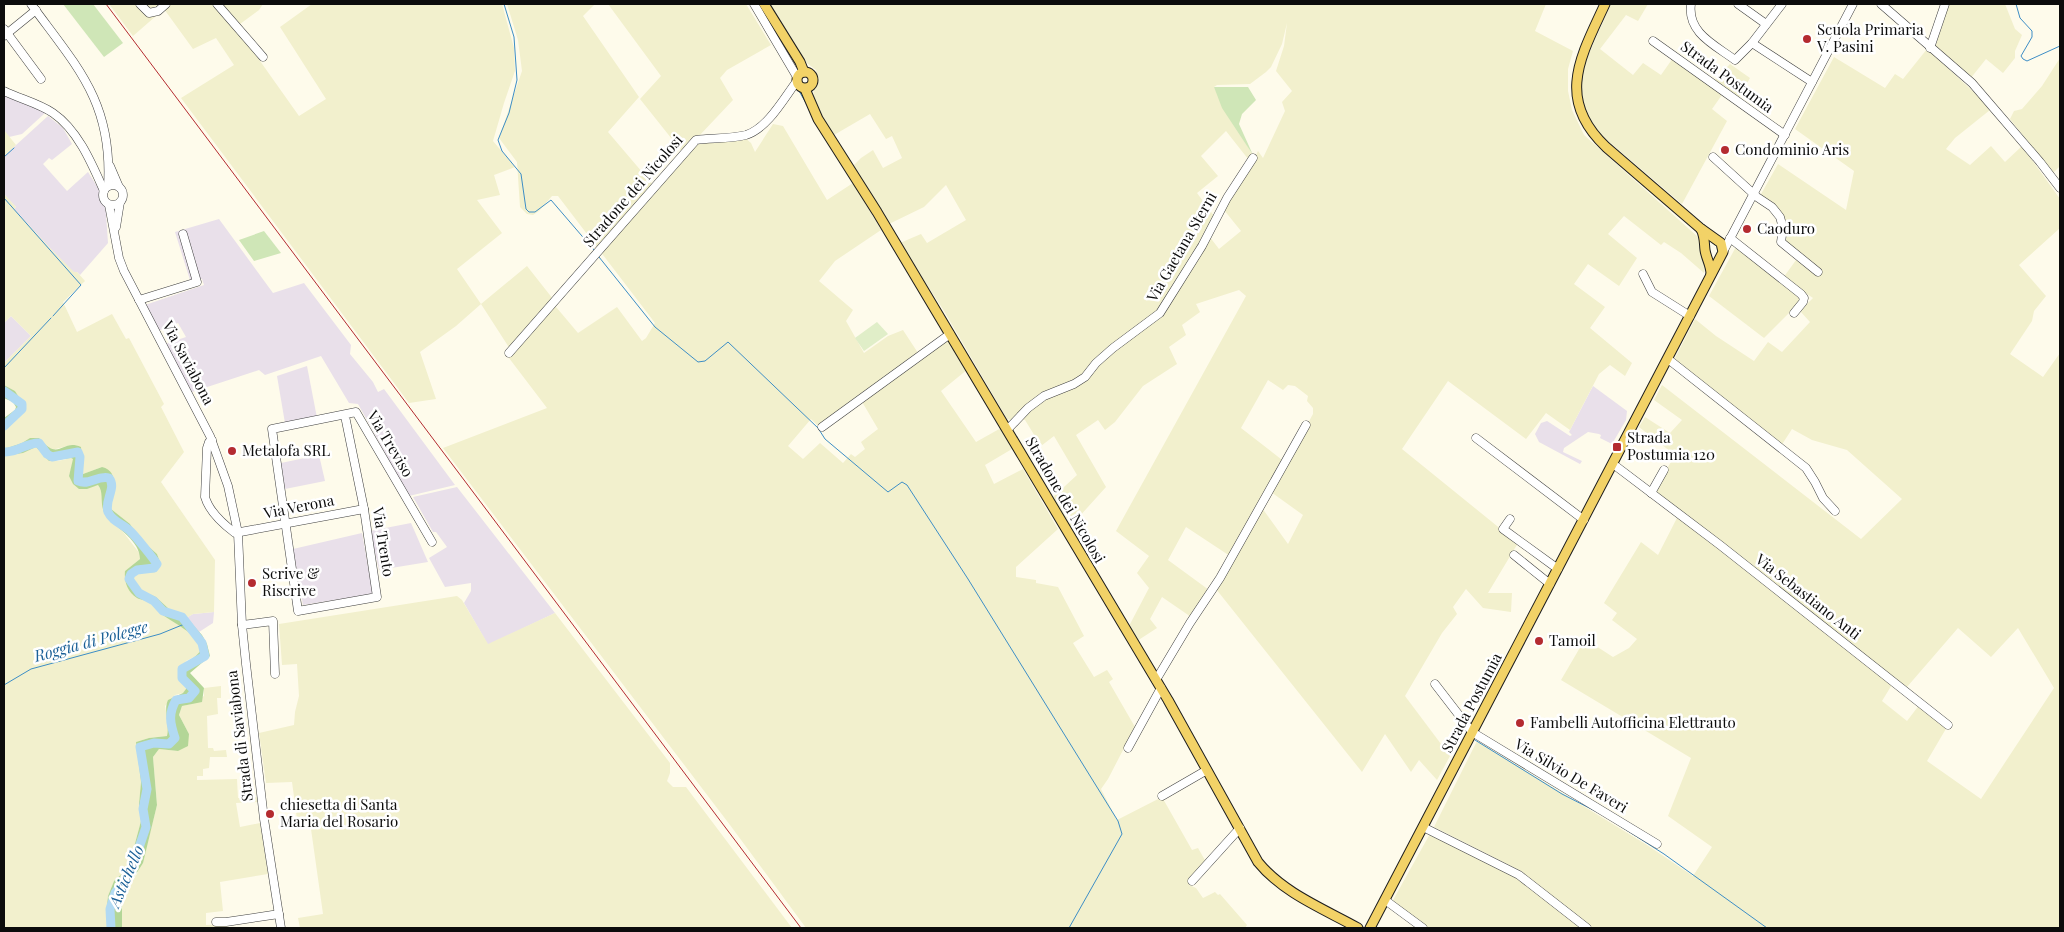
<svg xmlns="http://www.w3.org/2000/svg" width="2064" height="932" font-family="'Playfair Display',serif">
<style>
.industrial{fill:#e9e0ea}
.farmland{fill:#f2f0cd;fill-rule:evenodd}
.green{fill:#cfe6b7}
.forest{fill:#b3d697}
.pitch{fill:#e0eec8}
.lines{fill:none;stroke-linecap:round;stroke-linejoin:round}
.stream{stroke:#3d8ec6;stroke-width:1}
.river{stroke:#b2daf3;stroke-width:9}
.minor-casing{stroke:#3f3f3f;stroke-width:9}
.major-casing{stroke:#1d1d1d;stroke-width:11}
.minor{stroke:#fff;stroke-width:8}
.major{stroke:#f2d267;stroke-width:9}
.rail{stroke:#b42b30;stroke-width:1}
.poi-dot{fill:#b42b30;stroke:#fff;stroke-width:2}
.labels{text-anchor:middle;stroke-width:5;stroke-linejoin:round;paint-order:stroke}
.poi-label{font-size:15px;fill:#0c0c0c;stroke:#fff;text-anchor:start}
.street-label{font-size:15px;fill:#0c0c0c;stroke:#fff}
.water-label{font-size:16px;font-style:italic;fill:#1b6097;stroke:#fff}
</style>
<rect width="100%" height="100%" fill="#fefbeb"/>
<g class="industrial">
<polygon points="4,95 42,110 45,113 22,134 9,137 4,130"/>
<polygon points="48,116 63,128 72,144 52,160 49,158 43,164 67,191 88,172 105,199 108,243 80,275 77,272 74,273 49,247 14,209 16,207 4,194 4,156"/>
<polygon points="219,219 273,293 304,283 351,345 350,354 373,382 378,392 384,389 455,485 409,496 358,404 349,403 321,356 265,375 259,370 192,392 165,344 186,337 178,323 158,331 145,305 204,285 202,279 196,278 190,280 175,232"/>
<polygon points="11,316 31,336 4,363 4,323"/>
<polygon points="307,366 317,418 285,423 277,376"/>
<polygon points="1593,386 1627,411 1626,420 1612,444 1600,438 1601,435 1599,434 1588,432 1564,448 1563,452 1582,461 1580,464 1539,442 1535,434 1541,423 1547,421 1570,436 1572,435 1569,432"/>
<polygon points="319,455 325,481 285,489 281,463"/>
<polygon points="457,487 555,613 488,645 464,603 471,591 471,583 445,587 429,558 447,547 436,532 433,532 413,497"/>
<polygon points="411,523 428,562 379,570 370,531"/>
<polygon points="362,533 373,594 303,605 293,549"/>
<polygon points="214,612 213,623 199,632 186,618 193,614"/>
</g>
<g class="farmland">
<path d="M109 4H263L259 10 236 27 299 116 326 99 280 27 312 4H502L514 48 515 71 504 103 493 141 515 167 494 175 500 195 477 200 502 233 457 269 481 304 527 266 553 299 551 301 578 333 617 307 642 341 646 338 655 323 558 196H552L539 211 533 215 527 214 520 207 517 162 499 138 522 71 518 40 507 4H595L583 16 639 97 608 132 654 186 683 153 640 99 661 76 608 4H746L771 45 727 70 720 78 733 100 699 136 744 137 751 143 755 152 773 124 783 126 827 200 853 183 881 230 835 261 819 281 853 310 846 321 864 353 888 336 903 330 920 356 949 336 968 369 941 391 976 442 1001 428 1012 449 985 465 994 484 1023 469 1058 529 1016 567V577L1036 580V583L1058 587 1084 636 1073 643 1094 677 1107 670 1113 679 1109 682 1135 727 1108 779 1101 789 1117 820 1162 797 1192 850 1198 848 1206 862 1189 885 1196 888 1203 898 1215 892 1218 895 1220 894 1247 925 1245 928H806L730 825 443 448 547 408 506 354 510 349 481 304 456 326 420 352 436 399 409 403 181 98 234 65 216 38 193 49 164 9 133 36ZM861 400 878 429 861 442 865 449 855 457 851 454 843 463 820 443 803 459 788 446 811 419 821 429Z"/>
<path d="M767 4H1546L1535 31 1573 51 1568 69V91L1572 110 1584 135 1698 237 1705 269 1704 273 1681 253 1664 242 1661 245 1624 216 1608 234 1637 258 1619 286 1588 264 1574 284 1605 307 1590 328 1632 363 1625 376 1610 365 1599 374 1570 430 1546 413 1526 439 1448 381 1402 449 1518 543 1488 593H1512L1511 612 1483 608 1466 589 1453 607 1457 614 1442 633 1405 696 1450 756 1437 780 1419 760 1411 772 1385 734 1362 772 1216 589 1194 619 1162 597 1150 619 1157 628 1137 641 1129 626 1149 588 1137 573 1149 556 1116 531 1246 296 1239 290 1196 304 1200 312 1182 325 1186 335 1169 347 1177 364 1143 386 1115 422 1105 430 1098 420 1076 435 1106 487 1069 528 1052 498 1077 475 1054 436 1041 446 1025 420 1016 418 1011 420 1007 419 944 311 900 243 921 234 927 243 966 220 946 185 924 207 889 224 853 166 861 158 873 150 883 168 902 158 892 136 886 139 870 114 834 135 817 109 813 98 814 89 818 82 816 70 799 57ZM1287 23 1284 46 1276 71 1292 91 1282 102 1285 111 1263 158 1258 151 1256 155 1252 154 1214 87 1217 85 1250 84 1266 72 1271 67 1282 44ZM1226 131 1252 164 1224 210 1241 231 1219 249 1206 232 1214 216 1197 193 1218 176 1201 156ZM1268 380 1283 390 1288 385 1295 386 1308 396 1307 401 1313 408V414L1286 463 1241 428ZM1271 492 1303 515 1288 544 1262 508ZM1186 527 1230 556 1209 590 1168 560Z"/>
<polygon points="1611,4 1648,4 1638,21 1626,15 1600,49 1633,75 1643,63 1661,75 1673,58 1710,85 1730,64 1750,78 1738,99 1724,92 1712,109 1727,121 1682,204 1601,135 1591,122 1585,111 1581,95 1583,67"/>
<polygon points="1949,4 2005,4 2015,29 2022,35 2015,51 2015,58 2003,73 1986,59 1970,79 1937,51 1936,45 1938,38"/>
<polygon points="1927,49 1978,96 1990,110 1955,138 1946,149 1970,165 1991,146 2005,162 2022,146 2060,199 2060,228 2019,265 2046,296 2034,311 2032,321 2010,354 2043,377 2060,353 2060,928 1593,928 1521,871 1434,827 1477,741 1647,845 1693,876 1712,847 1668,816 1691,758 1561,680 1585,639 1613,657 1629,648 1637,639 1612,620 1617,613 1604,603 1641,542 1658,555 1678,516 1893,683 1882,701 1907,721 1920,704 1947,727 1927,761 1981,799 2054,688 2018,628 1991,657 1958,628 1907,687 1653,493 1675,455 1639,427 1645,417 1670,433 1682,420 1654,400 1662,385 1861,539 1902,499 1847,450 1812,440 1792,429 1781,446 1674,360 1695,319 1716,336 1754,361 1768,342 1782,352 1810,322 1800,311 1813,298 1783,278 1799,256 1785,244 1784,220 1780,211 1760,196 1778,164 1846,210 1854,171 1795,129 1834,57 1885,88 1895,74 1903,79"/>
<polygon points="2060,58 2060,166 2053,173 2010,119 2014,111 2022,109 2042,86"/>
<polygon points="4,130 16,145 4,156"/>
<polygon points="4,194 16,207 14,209 49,247 74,272 77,272 85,281 63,302 77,332 112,314 126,339 129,338 164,404 161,407 184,452 161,482 215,560 214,612 193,614 186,618 169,609 156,597 138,589 132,577 138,573 150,573 158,567 160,562 157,554 138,537 130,524 111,509 115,486 102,467 83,474 83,458 71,445 52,450 48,449 39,438 31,438 22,443 4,449 4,428 26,408 15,391 4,385 4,363 31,336 11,316 4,323"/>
<polygon points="1737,245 1803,299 1764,338 1709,296"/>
<polygon points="36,447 40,450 43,456 58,461 71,458 74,459 69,476 93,486 98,485 101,488 120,528 140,554 140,559 125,571 136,597 151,603 158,611 186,630 200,644 201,650 198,655 186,661 179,677 186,685 186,690 183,693 175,695 165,706 169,727 167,736 149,738 136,742 141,782 139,804 141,821 130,862 124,872 114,881 108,896 106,914 108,928 4,928 4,456 22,453"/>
<polygon points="457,596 462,600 488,644 555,613 670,763 670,773 667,781 673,787 686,787 792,928 300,928 298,918 323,914 310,822 297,819 292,782 266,783 259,733 294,725 295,712 299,696 297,664 282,665 279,624"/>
<polygon points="221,686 221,698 217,698 218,714 207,716 208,748 213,748 214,751 226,750 227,757 210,757 209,768 203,769 203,776 197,776 197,780 237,779 238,798 257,797 258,802 236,803 240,827 260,823 268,874 220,882 223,911 206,913 206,925 227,924 228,928 122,928 122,899 129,885 137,874 148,841 157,805 153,757 159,749 178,751 189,734 179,715 182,706 191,704 204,696 204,688"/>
<polygon points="1431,832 1518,875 1585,928 1427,928 1392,902"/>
</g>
<g class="green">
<polygon points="63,4 93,4 123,43 104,57"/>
<polygon points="1214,87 1248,87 1256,100 1242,114 1239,124 1253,155 1222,108"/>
<polygon points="264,231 281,253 254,261 239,240"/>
</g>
<g class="forest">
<polygon points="4,385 15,391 26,408 4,428 4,418 15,410 16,407 13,402 4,398"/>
<path d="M30 438H39C60 463 61 438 81 447L83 474 102 467C121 471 112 495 111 509L130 524 138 537 157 554 160 562 156 572 138 573 132 578 138 589 156 597 169 609 184 615 202 635 207 644 210 656 190 673 204 688 202 702 182 706 179 715 189 734 188 746 178 751 159 749 153 757 157 805 143 863 129 885 122 899V928H108L106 914 108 896 114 881 124 872 130 862 141 821 139 804 141 782 136 742 149 738 167 736C170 723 163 711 168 700L183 693 186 689V685L179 677V670C185 662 196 658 201 650 196 631 173 624 159 612 156 610 154 606 151 603 147 600 141 600 137 598 127 592 124 581 125 571L140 559C140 541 118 529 107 517 98 506 105 493 98 485L87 489H79L73 484 69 476 73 459 71 458 49 461 36 447 23 453 4 456V449L22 443Z"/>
</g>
<polygon class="pitch" points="877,322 888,334 864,351 855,338"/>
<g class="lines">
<g class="stream">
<polyline points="504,4 514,37 517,80 509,113 498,140 502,151 521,174 526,209 529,212 535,212 551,200 594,250"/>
<polyline points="2016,4 2020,18 2032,31 2032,37 2021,56 2023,59 2027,61 2060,46"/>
<polyline points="799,91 806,103"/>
<polyline points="4,157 14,148"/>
<polyline points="4,198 81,285 53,316"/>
<polyline points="599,257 655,327 698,362 705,361 728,342 818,428 825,439 888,492 902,482 907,485 968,579 1118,821 1122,834 1069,928"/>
<polyline points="4,368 51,318"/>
<polyline points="1133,650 1155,686"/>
<polyline points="4,685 31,669 160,634 187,623"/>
<polyline points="1475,740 1562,794 1599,813"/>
<polyline points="1620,826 1664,854 1767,928"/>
</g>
<g class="river">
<polyline points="4,391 22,404 22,409 4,426"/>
<path d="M4 452C17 453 28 442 39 443L47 454 52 457 78 452 80 457 78 481C89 486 97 475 109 478 117 488 104 500 108 512 112 521 122 524 129 530 134 534 153 558 157 564L154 568 137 570 131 574 129 579 139 593 154 601 163 611 182 617 202 643 205 656 182 669V678L195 691 189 698 176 700C168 714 170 723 175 738L169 744 154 743 140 747 147 789 143 809 146 827 131 871 115 893 110 909 111 928"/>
</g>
<g class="minor-casing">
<g id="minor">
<path d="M31 4C77 67 113 102 108 186"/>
<polyline points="140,4 149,13 158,11 166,4"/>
<polyline points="217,4 263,57"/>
<polyline points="754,4 797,77"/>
<path d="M1691 4C1687 33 1715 45 1735 60L1752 43 1782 4"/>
<polyline points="1738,4 1766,24"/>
<polyline points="1881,4 1972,83 2040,162 2060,188"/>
<polyline points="4,29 41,79"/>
<polyline points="4,36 36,10"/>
<polyline points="1653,41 1785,135"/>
<polyline points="1752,43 1812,82"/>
<polyline points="1930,48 1945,4"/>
<path d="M4 91C20 99 38 103 53 113 78 130 92 164 104 191"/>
<polyline points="1713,157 1757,197 1772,207 1780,217 1783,228 1781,242 1818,272"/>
<polyline points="110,166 119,187"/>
<circle cx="113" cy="195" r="10"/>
<polyline points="109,205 119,258 124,271 210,436 228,486 238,533 242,625 246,664 264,819 281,928"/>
<polyline points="116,227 120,202"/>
<polyline points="1730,238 1801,294 1804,298 1803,302 1794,313"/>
<polyline points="1723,252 1853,4"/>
<polyline points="1643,274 1652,292 1690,316"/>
<polyline points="139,300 197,282 183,234"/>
<path d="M509 353 696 140C712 138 730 139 746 135 768 128 784 98 797 81"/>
<polyline points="1668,359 1806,468 1815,482 1823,498 1835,511"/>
<polyline points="345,416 364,509 377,597 298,611 272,429 356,412 432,542"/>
<polyline points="822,427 950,334"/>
<polyline points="1008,429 1028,408 1044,396 1074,384 1085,377 1096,363 1113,348 1160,313 1202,246 1227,198 1253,158"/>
<polyline points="1476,438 1584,520"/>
<path d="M212 440 209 442 207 448 205 497C209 511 223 524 235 533L364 509"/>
<polyline points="1613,464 1720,545 1948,725"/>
<polyline points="1651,493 1664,470"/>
<polyline points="1510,519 1503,529 1558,569"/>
<polyline points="1514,555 1550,584"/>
<polyline points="242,625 273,621 275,674"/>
<polyline points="1156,680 1190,623 1220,578 1306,425"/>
<polyline points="1435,684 1472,732 1657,844"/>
<polyline points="1128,748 1161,688"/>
<polyline points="1162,796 1207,770"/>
<polyline points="1423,827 1519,875 1587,928"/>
<polyline points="1192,881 1240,828"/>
<polyline points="1385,900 1423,928"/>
<polyline points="216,922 226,922 279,914"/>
</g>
</g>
<g class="major-casing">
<g id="major">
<polyline points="764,4 800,62 804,72"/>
<circle cx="805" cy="80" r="8"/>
<path d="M805 89 818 119 877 212 1168 700 1258 862C1283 893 1324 909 1358 928"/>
<path d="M1701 229C1705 237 1704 242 1705 250 1706 258 1711 265 1711 274"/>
<path d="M1370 928 1723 252 1721 243 1700 228 1606 147C1555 99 1581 56 1605 4"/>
</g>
</g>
<use href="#minor" class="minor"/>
<use href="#major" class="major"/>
<polyline class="rail" points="106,4 801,928"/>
</g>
<g class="poi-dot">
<circle cx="1807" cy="39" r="5"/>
<circle cx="1725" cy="150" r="5"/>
<circle cx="1747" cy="229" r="5"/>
<rect x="1612" y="442" width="10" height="10" rx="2.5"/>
<circle cx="232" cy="451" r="5"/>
<circle cx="252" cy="583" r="5"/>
<circle cx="1539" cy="641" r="5"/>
<circle cx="1520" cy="723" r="5"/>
<circle cx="270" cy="814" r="5"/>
</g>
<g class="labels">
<g class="poi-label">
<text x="1817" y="35">Scuola Primaria<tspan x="1817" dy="17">V. Pasini</tspan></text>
<text x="1735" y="155">Condominio Aris</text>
<text x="1757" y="234">Caoduro</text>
<text x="1627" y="443">Strada<tspan x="1627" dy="17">Postumia 120</tspan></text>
<text x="242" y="456">Metalofa SRL</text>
<text x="262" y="579">Scrive &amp;<tspan x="262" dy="17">Riscrive</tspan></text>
<text x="1549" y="646">Tamoil</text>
<text x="1530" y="728">Fambelli Autofficina Elettrauto</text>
<text x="280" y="810">chiesetta di Santa<tspan x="280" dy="17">Maria del Rosario</tspan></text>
</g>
<g class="street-label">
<text transform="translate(1727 77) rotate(36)" y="5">Strada Postumia</text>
<text transform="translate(633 191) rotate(-49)" y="5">Stradone dei Nicolosi</text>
<text transform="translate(1182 247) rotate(-60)" y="5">Via Gaetana Sterni</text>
<text transform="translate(188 363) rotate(62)" y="5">Via Saviabona</text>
<text transform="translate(390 444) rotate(59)" y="5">Via Treviso</text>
<text transform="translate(1065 500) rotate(60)" y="5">Stradone dei Nicolosi</text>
<text transform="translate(299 507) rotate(-11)" y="5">Via Verona</text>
<text transform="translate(383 542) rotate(81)" y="5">Via Trento</text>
<text transform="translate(1808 597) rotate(38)" y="5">Via Sebastiano Anti</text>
<text transform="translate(1472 703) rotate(-62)" y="5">Strada Postumia</text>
<text transform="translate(240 736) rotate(-97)" y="5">Strada di Saviabona</text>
<text transform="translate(1571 776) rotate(31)" y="5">Via Silvio De Faveri</text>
</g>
<g class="water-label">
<text transform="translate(91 641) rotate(-15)" y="6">Roggia di Polegge</text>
<text transform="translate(126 876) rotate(-67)" y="6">Astichello</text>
</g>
</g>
<rect width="2064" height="932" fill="none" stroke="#0c0c0c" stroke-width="10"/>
</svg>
